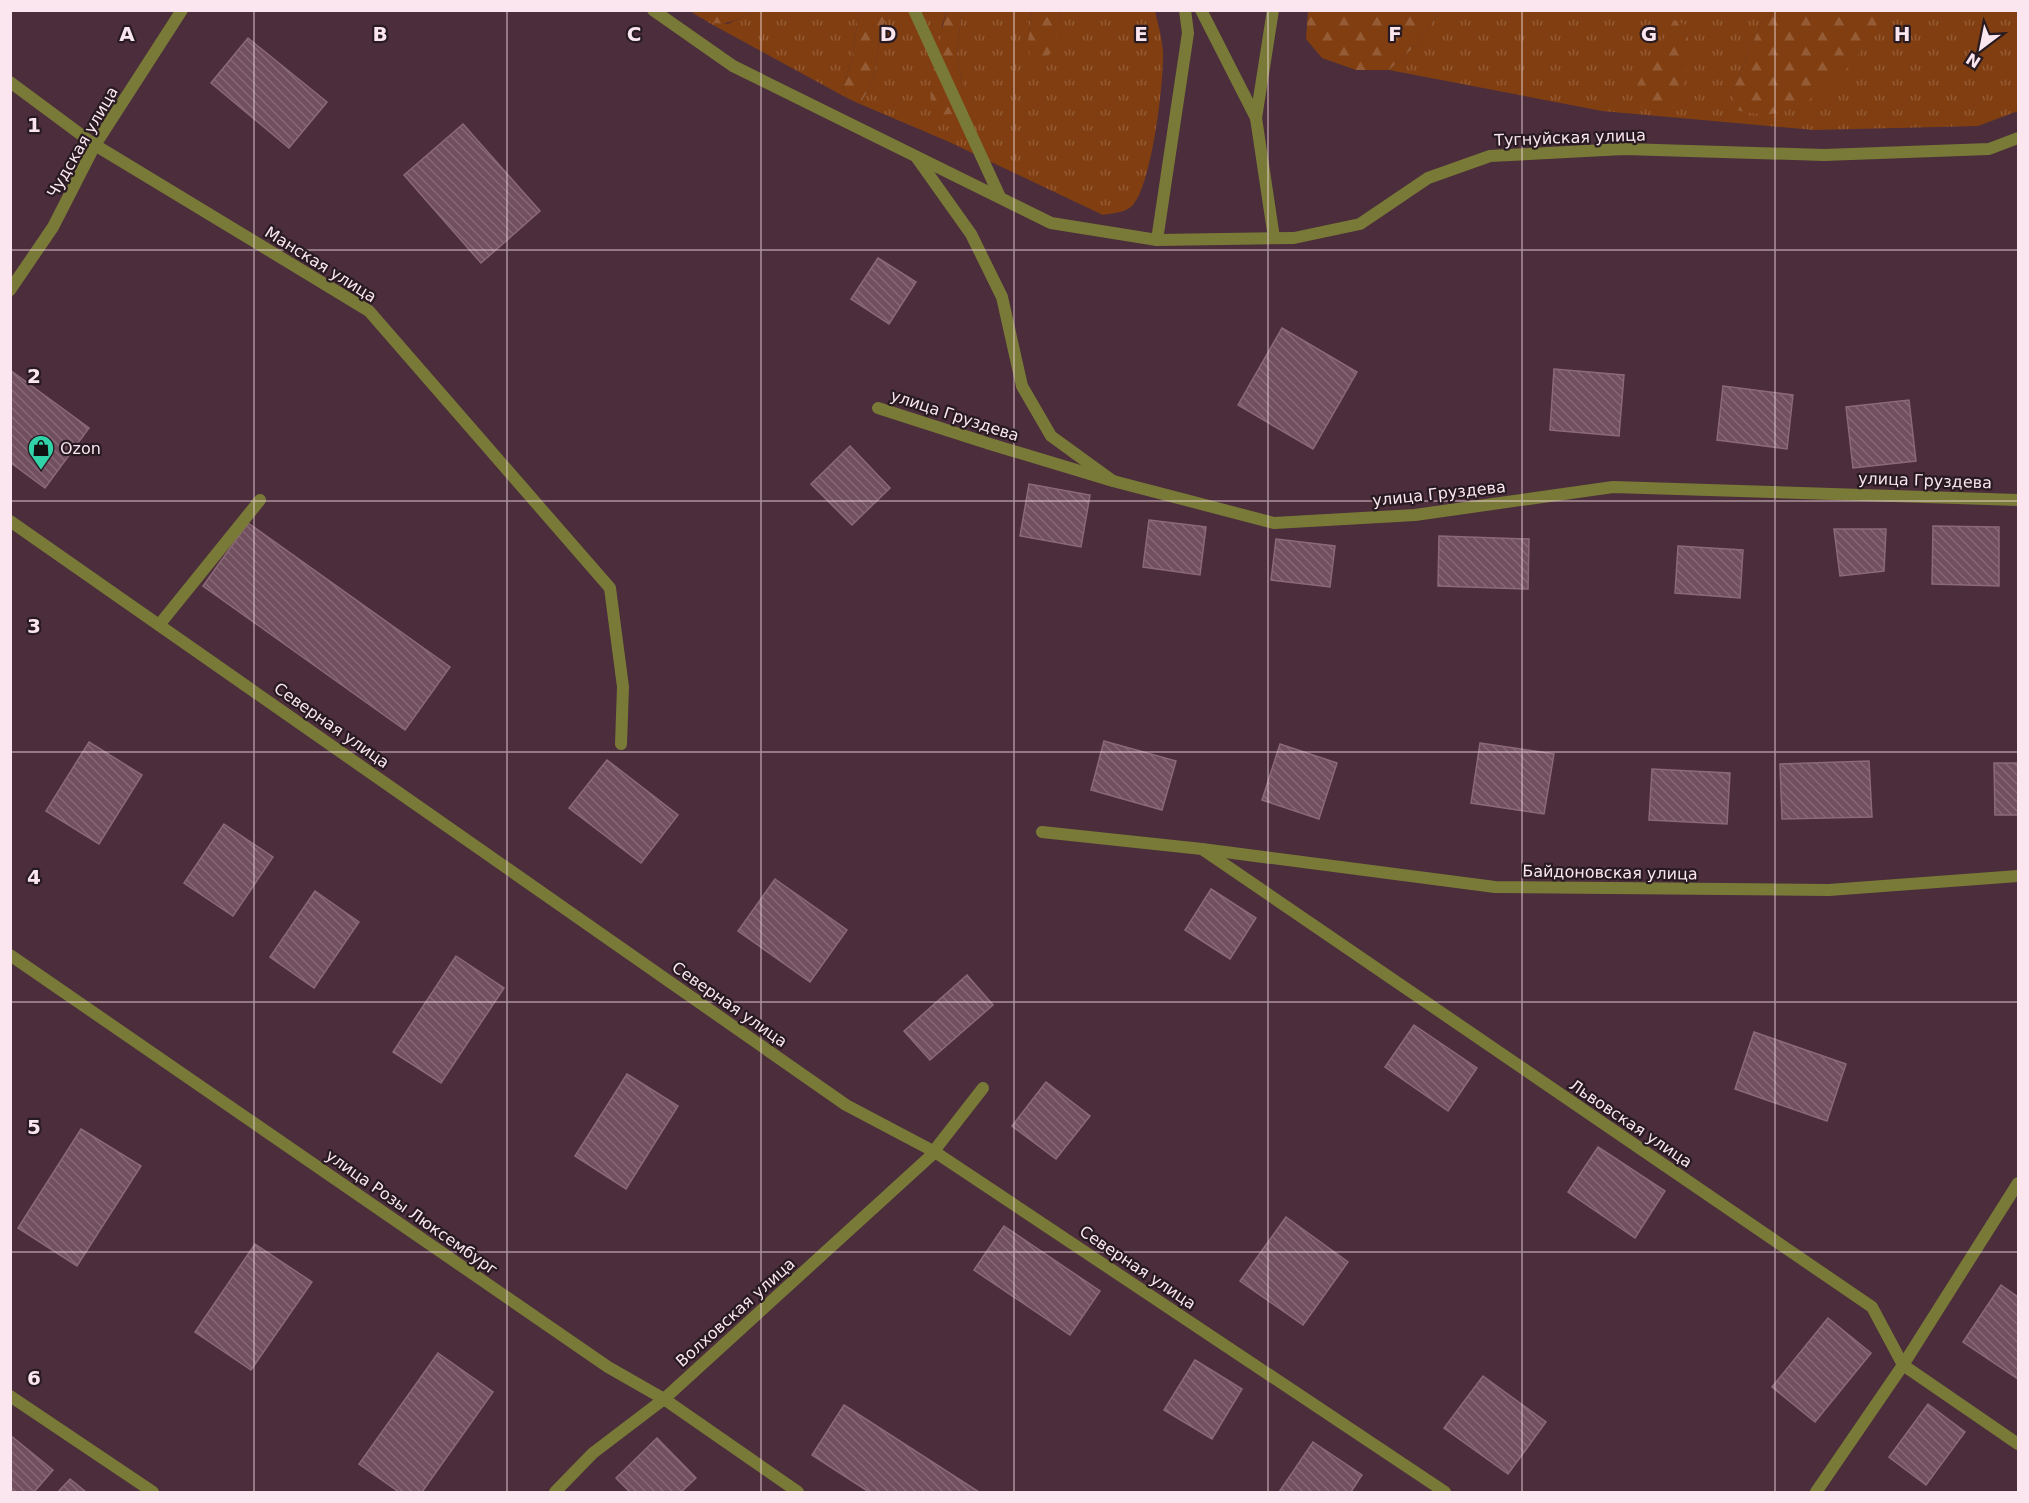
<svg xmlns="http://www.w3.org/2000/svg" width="2029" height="1503" font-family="'DejaVu Sans',sans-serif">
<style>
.grass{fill:url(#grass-tufts)}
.forest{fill:url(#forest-firs)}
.building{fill:url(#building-back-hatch);stroke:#8c6979;stroke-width:1.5}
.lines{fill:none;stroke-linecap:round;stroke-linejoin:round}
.service{stroke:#797a37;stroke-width:12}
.minor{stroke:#797a37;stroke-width:12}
.grid{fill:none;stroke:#fbe6ef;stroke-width:1.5;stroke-opacity:0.55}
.labels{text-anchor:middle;stroke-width:4.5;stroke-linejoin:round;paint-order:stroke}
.street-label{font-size:16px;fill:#fbe6ef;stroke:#281a21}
.poi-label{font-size:16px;fill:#fbe6ef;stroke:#281a21;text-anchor:start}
.grid-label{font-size:20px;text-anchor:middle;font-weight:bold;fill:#fbe6ef;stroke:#281a21;stroke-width:4.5;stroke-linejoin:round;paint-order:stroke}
</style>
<defs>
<pattern id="grass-tufts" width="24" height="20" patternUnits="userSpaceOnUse" patternTransform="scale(1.5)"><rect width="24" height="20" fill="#813f11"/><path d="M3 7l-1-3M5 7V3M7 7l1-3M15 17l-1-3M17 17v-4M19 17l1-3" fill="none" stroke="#945b34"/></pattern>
<pattern id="forest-firs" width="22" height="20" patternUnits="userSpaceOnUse" patternTransform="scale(1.5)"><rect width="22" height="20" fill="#813f11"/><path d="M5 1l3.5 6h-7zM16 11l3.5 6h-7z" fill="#945b34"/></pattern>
<pattern id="building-back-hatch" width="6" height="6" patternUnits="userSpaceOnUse" patternTransform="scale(1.5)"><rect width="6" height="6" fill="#714f5f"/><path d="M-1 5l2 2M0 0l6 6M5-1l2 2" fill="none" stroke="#866876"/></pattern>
</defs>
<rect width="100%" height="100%" fill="#4b2d3b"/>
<g class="grass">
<polygon points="754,11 859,11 852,59 843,86 847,98 704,20 728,24"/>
<path d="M893 11H946L942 26 963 89 957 54 961 18 970 11H1032L1028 41 1061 21 1060 11H1155C1158 24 1162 38 1163 52 1164 82 1152 184 1133 205 1125 213 1113 213 1103 215L947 141 860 104C864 96 871 88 873 79 879 58 876 25 893 11Z"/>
<polygon points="1440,11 1771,11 1762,21 1731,94 1879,17 1879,11 2018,11 2018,111 1978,126 1814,130 1602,111 1389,70 1418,43"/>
</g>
<g class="forest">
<path d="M690 11V10L754 11C727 25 718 30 690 11Z"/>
<path d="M859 11H893C876 25 879 58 873 79 871 88 864 96 860 104L847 98 843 86 852 59Z"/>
<polygon points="946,11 970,11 961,18 957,54 963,89 952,114 939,115 931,103 930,87"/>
<polygon points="1032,11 1060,11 1061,21 1052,52 1040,62 1030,56 1028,41"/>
<polygon points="1308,11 1308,10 1440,11 1418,43 1389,70 1356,70 1322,58 1306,39"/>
<path d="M1771 11H1879C1881 33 1845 73 1828 87 1819 94 1799 106 1787 110 1771 117 1753 114 1736 110L1731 94 1762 21Z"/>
<polygon points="1674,20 1686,25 1689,46 1682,104 1668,110 1638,107 1635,89"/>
</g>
<g class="building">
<polygon points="248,38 327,102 289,148 211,83"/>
<polygon points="463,124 540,211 481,263 404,175"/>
<polygon points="878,258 916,282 889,324 851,299"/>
<polygon points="1282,328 1357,372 1313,449 1238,405"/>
<polygon points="1554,369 1624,375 1619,436 1550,430"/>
<polygon points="10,370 89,428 45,488 10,462"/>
<polygon points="1723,386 1793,395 1787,449 1717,440"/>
<polygon points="1909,400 1916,461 1853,468 1846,407"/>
<polygon points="850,446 890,488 852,525 811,484"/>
<polygon points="1029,484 1090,495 1081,547 1020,536"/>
<polygon points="1149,520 1206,527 1200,575 1143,567"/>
<polygon points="248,523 450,667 405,730 203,586"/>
<polygon points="1933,526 1999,527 1999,586 1932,584"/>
<polygon points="1834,529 1886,529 1884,571 1840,576"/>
<polygon points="1439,536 1529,539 1528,589 1438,586"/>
<polygon points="1276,539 1335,546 1330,587 1271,580"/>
<polygon points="1678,546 1743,550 1740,598 1675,593"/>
<polygon points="1104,741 1176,761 1162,810 1091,790"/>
<polygon points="89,742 142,775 99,844 46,811"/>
<polygon points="1480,743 1554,754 1544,814 1471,803"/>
<polygon points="1280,744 1337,763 1319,819 1262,800"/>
<polygon points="607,760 678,815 641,863 569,808"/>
<polygon points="1869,761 1872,817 1782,819 1780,764"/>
<polygon points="1994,763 2018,763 2018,815 1995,815"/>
<polygon points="1652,769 1730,773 1727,824 1649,820"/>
<polygon points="224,824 273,857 233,916 184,883"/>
<polygon points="775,879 847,930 810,982 738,931"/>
<polygon points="1211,889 1256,918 1230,959 1185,930"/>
<polygon points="315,891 359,922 314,988 270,957"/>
<polygon points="456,956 504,988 441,1083 393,1052"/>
<polygon points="967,975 993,1005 930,1060 904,1031"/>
<polygon points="1414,1025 1477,1068 1448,1111 1385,1067"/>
<polygon points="1754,1032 1846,1064 1827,1121 1735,1089"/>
<polygon points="627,1074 678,1106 626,1189 575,1156"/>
<polygon points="1046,1082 1090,1116 1056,1159 1012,1126"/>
<polygon points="81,1129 141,1166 77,1266 18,1228"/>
<polygon points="1598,1147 1665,1191 1635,1238 1568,1192"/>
<polygon points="1286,1217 1348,1262 1303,1325 1240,1281"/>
<polygon points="1004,1226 1100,1291 1070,1335 974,1270"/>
<polygon points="255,1244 312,1282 251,1370 195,1332"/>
<polygon points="2001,1285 2018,1297 2018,1379 1963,1342"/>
<polygon points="1828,1318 1871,1353 1815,1422 1772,1387"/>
<polygon points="438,1353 493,1392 422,1492 399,1492 359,1464"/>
<polygon points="1195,1360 1242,1389 1212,1439 1164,1410"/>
<polygon points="1483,1376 1546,1422 1508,1474 1444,1428"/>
<polygon points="1928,1404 1965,1432 1926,1485 1889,1457"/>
<polygon points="844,1405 979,1492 869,1492 812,1455"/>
<polygon points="10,1435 53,1470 34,1492 10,1492"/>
<polygon points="657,1438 696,1478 681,1492 630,1492 616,1478"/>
<polygon points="1313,1442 1362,1475 1351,1492 1279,1492"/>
<polygon points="70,1479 86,1492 58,1492"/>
</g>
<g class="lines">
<g class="service">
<polyline points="653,10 733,66 1051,223 1157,240 1294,238 1360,224 1428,178 1490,156 1624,149 1824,155 1989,149 2018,138"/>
<polyline points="10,290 53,227 95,145 182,10"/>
<polyline points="878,408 990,444 1113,481 1274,523 1415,515 1613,487 2018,500"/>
<polyline points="1042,832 1202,849 1495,887 1829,890 2018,876"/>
<polyline points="930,1156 983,1088"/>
<polyline points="555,1492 593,1453 664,1399 935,1152"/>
<polyline points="1816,1492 1903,1365 2018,1183"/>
</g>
<g class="minor">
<polyline points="914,10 1000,197"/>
<polyline points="1201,10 1256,118"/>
<polyline points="1273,10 1256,118 1274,238"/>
<polyline points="10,82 95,145 369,311 610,588 623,687 621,744"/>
<polyline points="917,158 971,234 1002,297 1022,386 1051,436 1113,481"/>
<polyline points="1157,240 1188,33 1185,10"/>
<polyline points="10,521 846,1105 935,1152 1445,1492"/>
<polyline points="159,625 260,500"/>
<polyline points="1202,849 1872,1307 1903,1365 2018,1444"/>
<polyline points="10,955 608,1367 664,1399 798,1492"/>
<polyline points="10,1396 153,1492"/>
</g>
</g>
<path class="grid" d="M254 10V1492M507 10V1492M761 10V1492M1014 10V1492M1268 10V1492M1522 10V1492M1775 10V1492M10 250H2018M10 501H2018M10 752H2018M10 1002H2018M10 1252H2018"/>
<defs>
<g id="shop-pin" transform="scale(1.35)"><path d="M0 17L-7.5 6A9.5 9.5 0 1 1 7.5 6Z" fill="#31d4a9" stroke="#281a21"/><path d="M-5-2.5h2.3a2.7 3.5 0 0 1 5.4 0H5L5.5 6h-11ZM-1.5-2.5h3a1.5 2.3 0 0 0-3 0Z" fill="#111"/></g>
</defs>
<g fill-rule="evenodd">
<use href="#shop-pin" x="41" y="448"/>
</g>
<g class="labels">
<g class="street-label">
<text transform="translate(1570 137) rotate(-2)" y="6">Тугнуйская улица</text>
<text transform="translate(82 142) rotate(-60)" y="6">Чудская улица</text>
<text transform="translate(321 264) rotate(32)" y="6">Манская улица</text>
<text transform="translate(955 415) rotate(18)" y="6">улица Груздева</text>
<text transform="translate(1925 480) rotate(2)" y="6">улица Груздева</text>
<text transform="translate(1439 493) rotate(-6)" y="6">улица Груздева</text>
<text transform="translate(332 725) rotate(35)" y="6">Северная улица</text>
<text transform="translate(1610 872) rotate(1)" y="6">Байдоновская улица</text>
<text transform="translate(730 1004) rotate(35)" y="6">Северная улица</text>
<text transform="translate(1631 1123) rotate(34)" y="6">Львовская улица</text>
<text transform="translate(412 1212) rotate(35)" y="6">улица Розы Люксембург</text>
<text transform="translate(1138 1267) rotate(34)" y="6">Северная улица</text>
<text transform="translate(735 1312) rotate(-42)" y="6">Волховская улица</text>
</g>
<g class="poi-label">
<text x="60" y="454">Ozon</text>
</g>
</g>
<g class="grid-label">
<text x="127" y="41">A</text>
<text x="380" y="41">B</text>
<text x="634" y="41">C</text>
<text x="888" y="41">D</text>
<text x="1141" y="41">E</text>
<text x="1395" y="41">F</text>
<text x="1649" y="41">G</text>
<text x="1902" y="41">H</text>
<text x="34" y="132">1</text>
<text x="34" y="383">2</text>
<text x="34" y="633">3</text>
<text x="34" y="884">4</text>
<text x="34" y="1134">5</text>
<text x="34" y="1385">6</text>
</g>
<rect width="2029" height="1503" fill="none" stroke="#fbe6ef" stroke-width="24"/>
<g transform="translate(1981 48) rotate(212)" stroke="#281a21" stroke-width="4.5" paint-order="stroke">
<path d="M0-4.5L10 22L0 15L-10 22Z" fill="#fbe6ef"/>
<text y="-9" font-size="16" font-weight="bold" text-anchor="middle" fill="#fbe6ef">N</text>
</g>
</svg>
